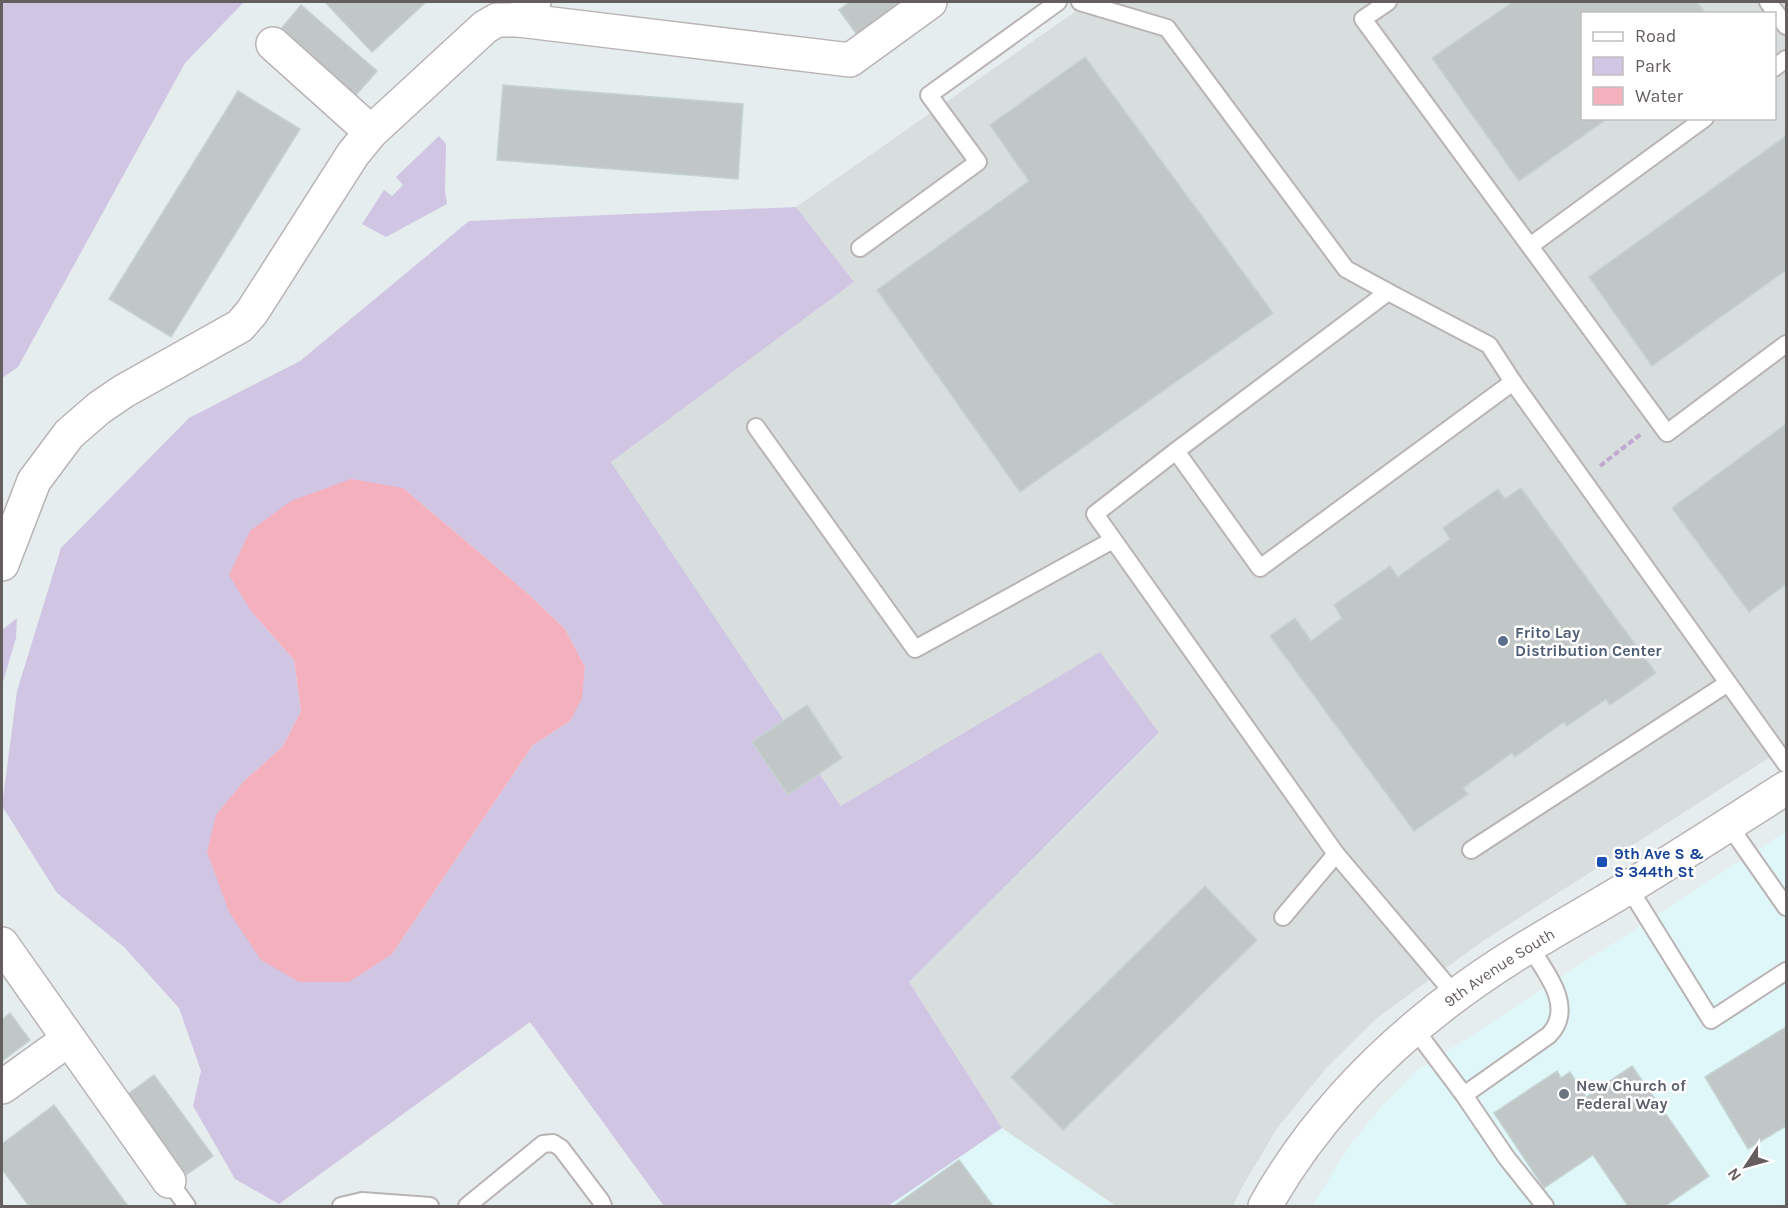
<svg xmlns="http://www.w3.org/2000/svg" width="1788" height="1208" font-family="Karla,sans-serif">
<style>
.commercial{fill:#e0f7fa}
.industrial{fill:#d8dddd;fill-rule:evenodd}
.green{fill:#d0c6e3;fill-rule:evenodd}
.water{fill:#f5b0be}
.building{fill:#c1c7c7;stroke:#c5d2d2;stroke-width:1.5}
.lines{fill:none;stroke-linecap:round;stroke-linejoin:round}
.service-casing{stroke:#b9b3b4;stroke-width:20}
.minor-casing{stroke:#b9b3b4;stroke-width:36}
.tertiary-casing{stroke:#b9b3b4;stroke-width:36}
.path{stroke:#c1a9d1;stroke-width:4;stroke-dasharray:6 3;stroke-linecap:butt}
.service{stroke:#fff;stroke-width:16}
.minor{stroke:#fff;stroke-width:33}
.tertiary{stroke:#fff;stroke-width:33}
.service-dot{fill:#5c6f8a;stroke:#fff;stroke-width:2}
.transit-dot{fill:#1a4fb4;stroke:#fff;stroke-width:2}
.worship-dot{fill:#6b7280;stroke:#fff;stroke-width:2}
.labels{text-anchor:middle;stroke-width:5;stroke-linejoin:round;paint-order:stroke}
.service-label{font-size:16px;font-weight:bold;fill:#4e5e75;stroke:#fff;text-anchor:start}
.transit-label{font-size:16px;font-weight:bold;fill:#164399;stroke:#fff;text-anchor:start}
.street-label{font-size:16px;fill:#655e5f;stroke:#fff}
.worship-label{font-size:16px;font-weight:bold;fill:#5b616d;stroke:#fff;text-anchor:start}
</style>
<rect width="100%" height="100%" fill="#e6edee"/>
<g class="commercial">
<polygon points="1786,831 1786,1201 1780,1206 1312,1206 1350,1145 1383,1105 1415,1072"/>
<polygon points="1002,1128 1116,1206 888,1206"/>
</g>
<path class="industrial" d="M1089 2H1786V747L1483 941 1377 1018 1328 1066 1278 1127 1242 1187 1233 1206H1116L1002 1128 909 982 1159 734 1100 653 842 807 611 462 854 282 796 207ZM1582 14H1774V118H1582Z"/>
<g class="green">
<polygon points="2,2 244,2 185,63 18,367 2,378"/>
<polygon points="439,136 446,144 445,191 447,204 386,237 362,224 384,190 392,196 403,185 396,177"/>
<path d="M796 207 854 282 611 462 841 806 1100 652 1159 733 909 982 1002 1128 888 1206H664L530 1022 279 1204 235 1179 193 1106 201 1071 179 1008 124 947 57 893 2 806 17 691 61 548 189 418 300 361 469 221ZM403 488 526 592 565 629 585 667 570 721 533 745 392 954 244 781 283 746 301 711 294 660 251 611Z"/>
<polygon points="17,618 16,638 2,685 2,630"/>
</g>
<polygon class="water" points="351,479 403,488 526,592 565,629 585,667 582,698 570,721 533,745 392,954 349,982 299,982 261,960 229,912 207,852 216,815 244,781 283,746 301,711 294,660 251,611 229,575 250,531 291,501"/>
<g class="building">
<polygon points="325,2 426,2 372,52"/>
<polygon points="850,2 907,2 858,36 839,10"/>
<polygon points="1513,2 1697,2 1706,14 1582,14 1582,118 1608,118 1519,181 1432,58"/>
<polygon points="301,5 377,71 356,95 280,30"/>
<polygon points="1085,57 1273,313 1020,492 877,290 1029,181 990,125"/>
<polygon points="503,85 743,104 738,179 497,160"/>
<polygon points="238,91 300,129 171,337 109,299"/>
<polygon points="1786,136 1786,270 1652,366 1589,277"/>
<polygon points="1786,424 1786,584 1749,612 1672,508"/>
<polygon points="1521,488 1656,673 1610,705 1606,699 1567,726 1564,722 1515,757 1512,753 1463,788 1468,794 1414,831 1270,636 1295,618 1311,641 1342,618 1334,605 1390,566 1398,577 1450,539 1443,528 1498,489 1505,499"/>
<polygon points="807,705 842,758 788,795 752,742"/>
<polygon points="1205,886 1257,940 1063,1130 1011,1077"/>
<polygon points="10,1013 30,1040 2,1061 2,1020"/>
<polygon points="1786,1027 1786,1126 1748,1149 1705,1077"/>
<polygon points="1632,1066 1709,1176 1665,1206 1628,1206 1593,1155 1544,1188 1494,1113 1557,1071 1561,1078 1570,1072 1586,1097"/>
<polygon points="154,1075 213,1156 186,1175 128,1094"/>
<polygon points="54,1105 128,1206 29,1206 2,1169 2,1144"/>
<polygon points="959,1160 993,1206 894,1206"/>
</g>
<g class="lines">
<g class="service-casing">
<g id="service">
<polyline points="1080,2 1167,28 1346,269 1388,292"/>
<polyline points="1388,2 1363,19 1667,433 1786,344"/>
<polyline points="1768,2 1786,26"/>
<polyline points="1774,68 1786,59"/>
<polyline points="1530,246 1705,118"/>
<polyline points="860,248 978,162 929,95 1058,2"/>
<polyline points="756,427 915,649 1113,540"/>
<polyline points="1176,451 1260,568 1513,382 1786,764"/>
<polyline points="1728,824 1786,907"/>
<polyline points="1471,850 1728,683"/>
<polyline points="1629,888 1711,1020 1786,971"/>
<polyline points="1283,917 1336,854"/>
<polyline points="1456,996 1336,854 1095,514 1176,451 1388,292 1489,345 1513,382"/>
<path d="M1414 1028 1464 1095 1549 1035C1576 1007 1545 971 1529 946"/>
<polyline points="1464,1095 1506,1157 1545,1206"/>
<polyline points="169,1181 187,1206"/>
<polyline points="341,1206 362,1201 430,1206"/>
<polyline points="467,1206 543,1144 553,1143 561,1148 601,1201 603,1206"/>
</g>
</g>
<g class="minor-casing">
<g id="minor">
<polyline points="534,2 519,20 850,60 930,2"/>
<polyline points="273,44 371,132 485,27 497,20 519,20"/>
<polyline points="2,564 34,481 69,434 99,408 124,391 240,326 252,312 353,154 371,132"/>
<polyline points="2,944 169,1181"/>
<polyline points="2,1087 69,1039"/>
</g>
</g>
<g class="tertiary-casing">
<g id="tertiary">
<path id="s1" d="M1265 1206C1327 1096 1423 1010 1531 945 1563 925 1597 907 1629 887 1682 855 1734 821 1786 788"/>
</g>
</g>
<polyline class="path" points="1600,466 1641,434"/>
<use href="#service" class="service"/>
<use href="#minor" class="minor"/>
<use href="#tertiary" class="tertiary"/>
</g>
<circle class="service-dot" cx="1503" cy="641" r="6"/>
<rect class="transit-dot" x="1596" y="856" width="12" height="12" rx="3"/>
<circle class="worship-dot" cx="1564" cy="1094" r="6"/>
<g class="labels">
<g class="service-label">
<text x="1515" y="638">Frito Lay<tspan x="1515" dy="18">Distribution Center</tspan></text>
</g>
<g class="transit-label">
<text x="1614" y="859">9th Ave S &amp;<tspan x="1614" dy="18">S 344th St</tspan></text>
</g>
<g class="street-label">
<text dy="6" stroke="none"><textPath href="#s1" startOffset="338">9th Avenue South</textPath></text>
</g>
<g class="worship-label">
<text x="1576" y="1091">New Church of<tspan x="1576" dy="18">Federal Way</tspan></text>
</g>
</g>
<rect width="1788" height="1208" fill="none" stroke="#655e5f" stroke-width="6"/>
<rect x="1581" y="12" width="195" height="108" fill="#ffffff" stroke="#c1bfbf" stroke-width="1.5"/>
<rect x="1593" y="32" width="30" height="9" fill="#ffffff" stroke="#c1bfbf" stroke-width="1.5"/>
<text x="1635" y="42" font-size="18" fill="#655e5f">Road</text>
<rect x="1593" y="57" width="30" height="18" fill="#d0c6e3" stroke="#c1bfbf" stroke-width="1.5"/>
<text x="1635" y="72" font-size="18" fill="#655e5f">Park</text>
<rect x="1593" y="87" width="30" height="18" fill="#f5b0be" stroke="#c1bfbf" stroke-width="1.5"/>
<text x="1635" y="102" font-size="18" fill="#655e5f">Water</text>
<g transform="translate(1746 1166) rotate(234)" stroke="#ffffff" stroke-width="4.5" paint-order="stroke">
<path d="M0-4.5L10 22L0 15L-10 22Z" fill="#655e5f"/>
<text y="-9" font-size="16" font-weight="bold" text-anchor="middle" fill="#655e5f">N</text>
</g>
</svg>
